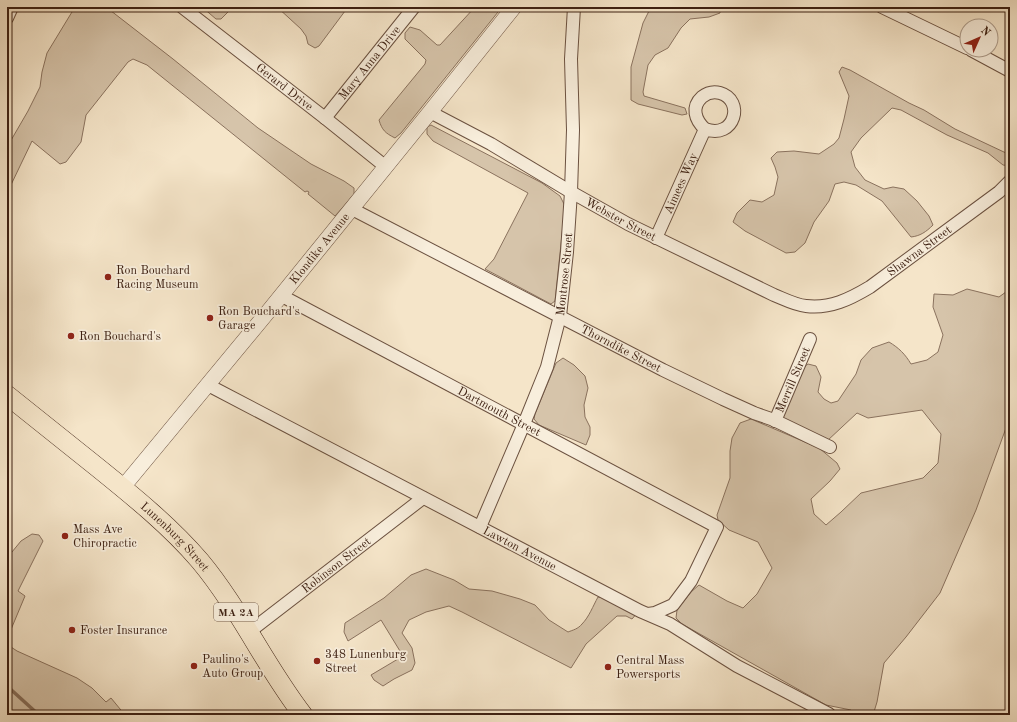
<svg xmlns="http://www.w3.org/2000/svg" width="1017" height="722" font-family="'Old Standard TT',serif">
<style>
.green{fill:#d6c4aa;stroke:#8a725e}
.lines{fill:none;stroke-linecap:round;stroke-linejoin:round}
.stream{stroke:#866e5b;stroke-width:3.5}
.minor-casing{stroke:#6b5140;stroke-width:14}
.tertiary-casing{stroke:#6b5140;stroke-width:16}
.primary-casing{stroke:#3d2012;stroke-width:20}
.minor{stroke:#f8eedc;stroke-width:12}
.tertiary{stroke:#f8eedc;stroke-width:15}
.primary{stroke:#f5e5c9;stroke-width:19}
.poi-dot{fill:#8f2418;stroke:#f8eedc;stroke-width:1.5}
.labels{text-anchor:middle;stroke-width:3.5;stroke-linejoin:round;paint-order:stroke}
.shield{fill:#f8eedc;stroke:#755e4f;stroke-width:1}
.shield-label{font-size:11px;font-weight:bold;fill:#3d2012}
.street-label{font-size:12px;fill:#3d2012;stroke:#f8eedc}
.poi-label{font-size:12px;fill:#3d2012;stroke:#f8eedc;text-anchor:start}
</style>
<rect width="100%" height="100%" fill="#f5e5c9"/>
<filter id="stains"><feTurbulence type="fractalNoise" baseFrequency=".005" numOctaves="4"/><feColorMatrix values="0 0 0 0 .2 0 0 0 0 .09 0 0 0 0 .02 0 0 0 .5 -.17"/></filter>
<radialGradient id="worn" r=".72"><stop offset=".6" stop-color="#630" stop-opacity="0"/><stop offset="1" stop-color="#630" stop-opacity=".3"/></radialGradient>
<g class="green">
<polygon points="75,7 106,7 173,59 258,128 311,164 344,181 354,188 354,194 343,207 335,216 308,194 309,192 307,191 305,192 147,65 133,59 128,62 86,115 81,142 66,162 60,164 32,141 9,189 7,189 7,149 10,142 28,111 40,87 42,72 47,53"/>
<polygon points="202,7 233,7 221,19 216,19"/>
<polygon points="277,7 348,7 319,46 315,48 308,44 306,36 301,29"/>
<path d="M475 7H502L401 133 395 138C385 133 382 130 379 120L425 64 426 60 405 39V33L410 27 420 30 437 45H440Z"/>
<polygon points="651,7 720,7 720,13 709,17 690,19 681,28 668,48 655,55 648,65 643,92 644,96 685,108 687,114 682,115 638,104 631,100 631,67 643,23"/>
<path d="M842 67 850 70 909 103 924 110 955 129 1006 153 1010 156V166L1003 165 988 153 947 135 901 110 892 108 861 138 851 152 855 167 865 180 884 189 893 187 904 189 917 201 929 216 933 225C926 232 920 236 911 237L882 201 856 185 844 182 835 184 829 201 814 222 805 243 795 252 786 253 745 231 733 222 737 213 750 200 762 202 774 195 778 177 775 167 771 158 777 152 794 151 819 154 834 144 839 138 844 119 849 96 839 72Z"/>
<polygon points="431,125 542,183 560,196 565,206 555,301 551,304 485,269 494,259 528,193 433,141 427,134 427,127"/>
<path d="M967 289 999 297 1010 289V421L1006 428 976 510 940 593 906 637 884 663 877 702 873 715H855L851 710 826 705 682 624 676 618 677 610 691 592 699 585 727 601 743 608 757 594 772 568 758 542 729 530 718 520 717 515 730 478V451L732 438 740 423 751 419 819 448 837 463 840 469 830 481 811 499 814 514 826 525 841 512 861 493 923 478 938 463 941 434 922 410 868 418 857 413 827 441 781 417 801 369 808 364 816 366 821 377 818 392 824 399 831 403 838 401 856 374 861 360 872 348 889 342C899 348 905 354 911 364L927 360 938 352 943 335 933 307 934 294 953 295Z"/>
<polygon points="563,358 574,365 585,376 588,388 584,405 585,417 590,427 590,435 586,445 539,425 534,419 535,414 556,363"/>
<polygon points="32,534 39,535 43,541 18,591 25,596 7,639 8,645 17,651 77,678 92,688 106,702 111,698 125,715 7,715 7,558 21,541"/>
<path d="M426 569 454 580 469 589 492 591 520 599 535 605 549 620 568 632C573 630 578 629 582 624 589 617 593 606 598 597L605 598 638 612 632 619 626 616H617L586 644 571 668 462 612 449 606 426 612 409 620 402 633 412 648 415 663 412 670 394 679 383 686 374 680 371 675 403 656 381 620 348 641 344 632 345 623 384 598 411 575Z"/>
</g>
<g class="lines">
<polyline class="stream" points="7,686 39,715"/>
<g class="minor-casing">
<g id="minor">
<path id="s1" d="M182 7 325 118 386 167"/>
<polyline points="882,7 967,48"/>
<polyline points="7,18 12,7"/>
<polyline points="971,50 1010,71"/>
<path id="s2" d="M430 112 491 144 571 192 628 224 774 295C784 299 795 305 806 306 830 309 850 299 870 287L999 192 1010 181"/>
<path id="s3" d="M325 118 414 7"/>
<path id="s4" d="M352 209 663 370 723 399 754 413 774 420 830 447"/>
<path id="s5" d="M656 238 705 129C735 140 745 100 720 93 713 91 707 93 702 97 691 107 695 120 705 129"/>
<path id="s6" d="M282 296 717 527 691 581 673 605 655 613 648 614"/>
<path id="s7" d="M208 385 640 611 670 624 737 666 829 714"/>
<path id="s8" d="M775 421 810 339"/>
<path id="s9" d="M480 527 524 424 547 367 560 316 567 252 571 192 573 130 571 59 574 7"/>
<path id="s10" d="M249 632 423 498"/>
</g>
</g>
<g class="tertiary-casing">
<g id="tertiary">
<path id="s11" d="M123 487 267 313 430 112 514 7"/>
</g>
</g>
<g class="primary-casing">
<g id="primary">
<path id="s12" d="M7 395C37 419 67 443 97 467 133 496 170 526 200 561 240 609 265 666 303 715"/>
</g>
</g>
<use href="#minor" class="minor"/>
<use href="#tertiary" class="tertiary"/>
<use href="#primary" class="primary"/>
</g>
<g class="poi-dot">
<circle cx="108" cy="277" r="4"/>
<circle cx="210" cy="318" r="4"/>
<circle cx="71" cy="336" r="4"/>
<circle cx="65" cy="536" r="4"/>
<circle cx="72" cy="630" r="4"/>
<circle cx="317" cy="661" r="4"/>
<circle cx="194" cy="666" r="4"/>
<circle cx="608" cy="667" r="4"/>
</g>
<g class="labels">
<rect class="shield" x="214" y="603" width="44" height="18" rx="3"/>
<g class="shield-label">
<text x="236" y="616">MA 2A</text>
</g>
<g class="street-label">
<text dy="4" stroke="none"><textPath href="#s3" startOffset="71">Mary Anna Drive</textPath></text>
<text dy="4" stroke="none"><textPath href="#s1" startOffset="130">Gerard Drive</textPath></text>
<text dy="4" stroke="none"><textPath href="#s5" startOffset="60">Aimees Way</textPath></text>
<text dy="4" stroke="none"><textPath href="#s2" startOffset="219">Webster Street</textPath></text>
<text dy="4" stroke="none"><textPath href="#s11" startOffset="309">Klondike Avenue</textPath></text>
<text dy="4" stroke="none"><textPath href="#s2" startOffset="553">Shawna Street</textPath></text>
<text dy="4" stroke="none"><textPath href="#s9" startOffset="268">Montrose Street</textPath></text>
<text dy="4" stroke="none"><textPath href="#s4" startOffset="303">Thorndike Street</textPath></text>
<text dy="4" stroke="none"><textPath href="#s8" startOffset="45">Merrill Street</textPath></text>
<text dy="4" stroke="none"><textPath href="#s6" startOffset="246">Dartmouth Street</textPath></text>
<text dy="4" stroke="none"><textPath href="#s12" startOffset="220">Lunenburg Street</textPath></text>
<text dy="4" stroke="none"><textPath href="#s7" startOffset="352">Lawton Avenue</textPath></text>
<text dy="4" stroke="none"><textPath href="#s10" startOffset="110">Robinson Street</textPath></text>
</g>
<g class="poi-label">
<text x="116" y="274">Ron Bouchard<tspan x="116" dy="14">Racing Museum</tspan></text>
<text x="218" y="315">Ron Bouchard's<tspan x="218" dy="14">Garage</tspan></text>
<text x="79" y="340">Ron Bouchard's</text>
<text x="73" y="533">Mass Ave<tspan x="73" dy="14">Chiropractic</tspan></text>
<text x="80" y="634">Foster Insurance</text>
<text x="325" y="658">348 Lunenburg<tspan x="325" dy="14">Street</tspan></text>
<text x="202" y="663">Paulino's<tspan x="202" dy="14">Auto Group</tspan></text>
<text x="616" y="664">Central Mass<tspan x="616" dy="14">Powersports</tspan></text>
</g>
</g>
<rect width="1017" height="722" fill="none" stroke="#f5e5c9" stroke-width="24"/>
<rect x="8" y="8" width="1001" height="706" fill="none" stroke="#3d2012" stroke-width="2"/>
<rect x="12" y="12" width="993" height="698" fill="none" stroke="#3d2012"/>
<g transform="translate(979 38) rotate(45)"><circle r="19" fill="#f8eedc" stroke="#ad9c8b"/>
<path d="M0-3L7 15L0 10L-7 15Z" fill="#8f2418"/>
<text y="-6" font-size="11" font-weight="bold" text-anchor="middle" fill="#3d2012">N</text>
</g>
<rect width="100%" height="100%" filter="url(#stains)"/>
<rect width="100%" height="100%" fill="url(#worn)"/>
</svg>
